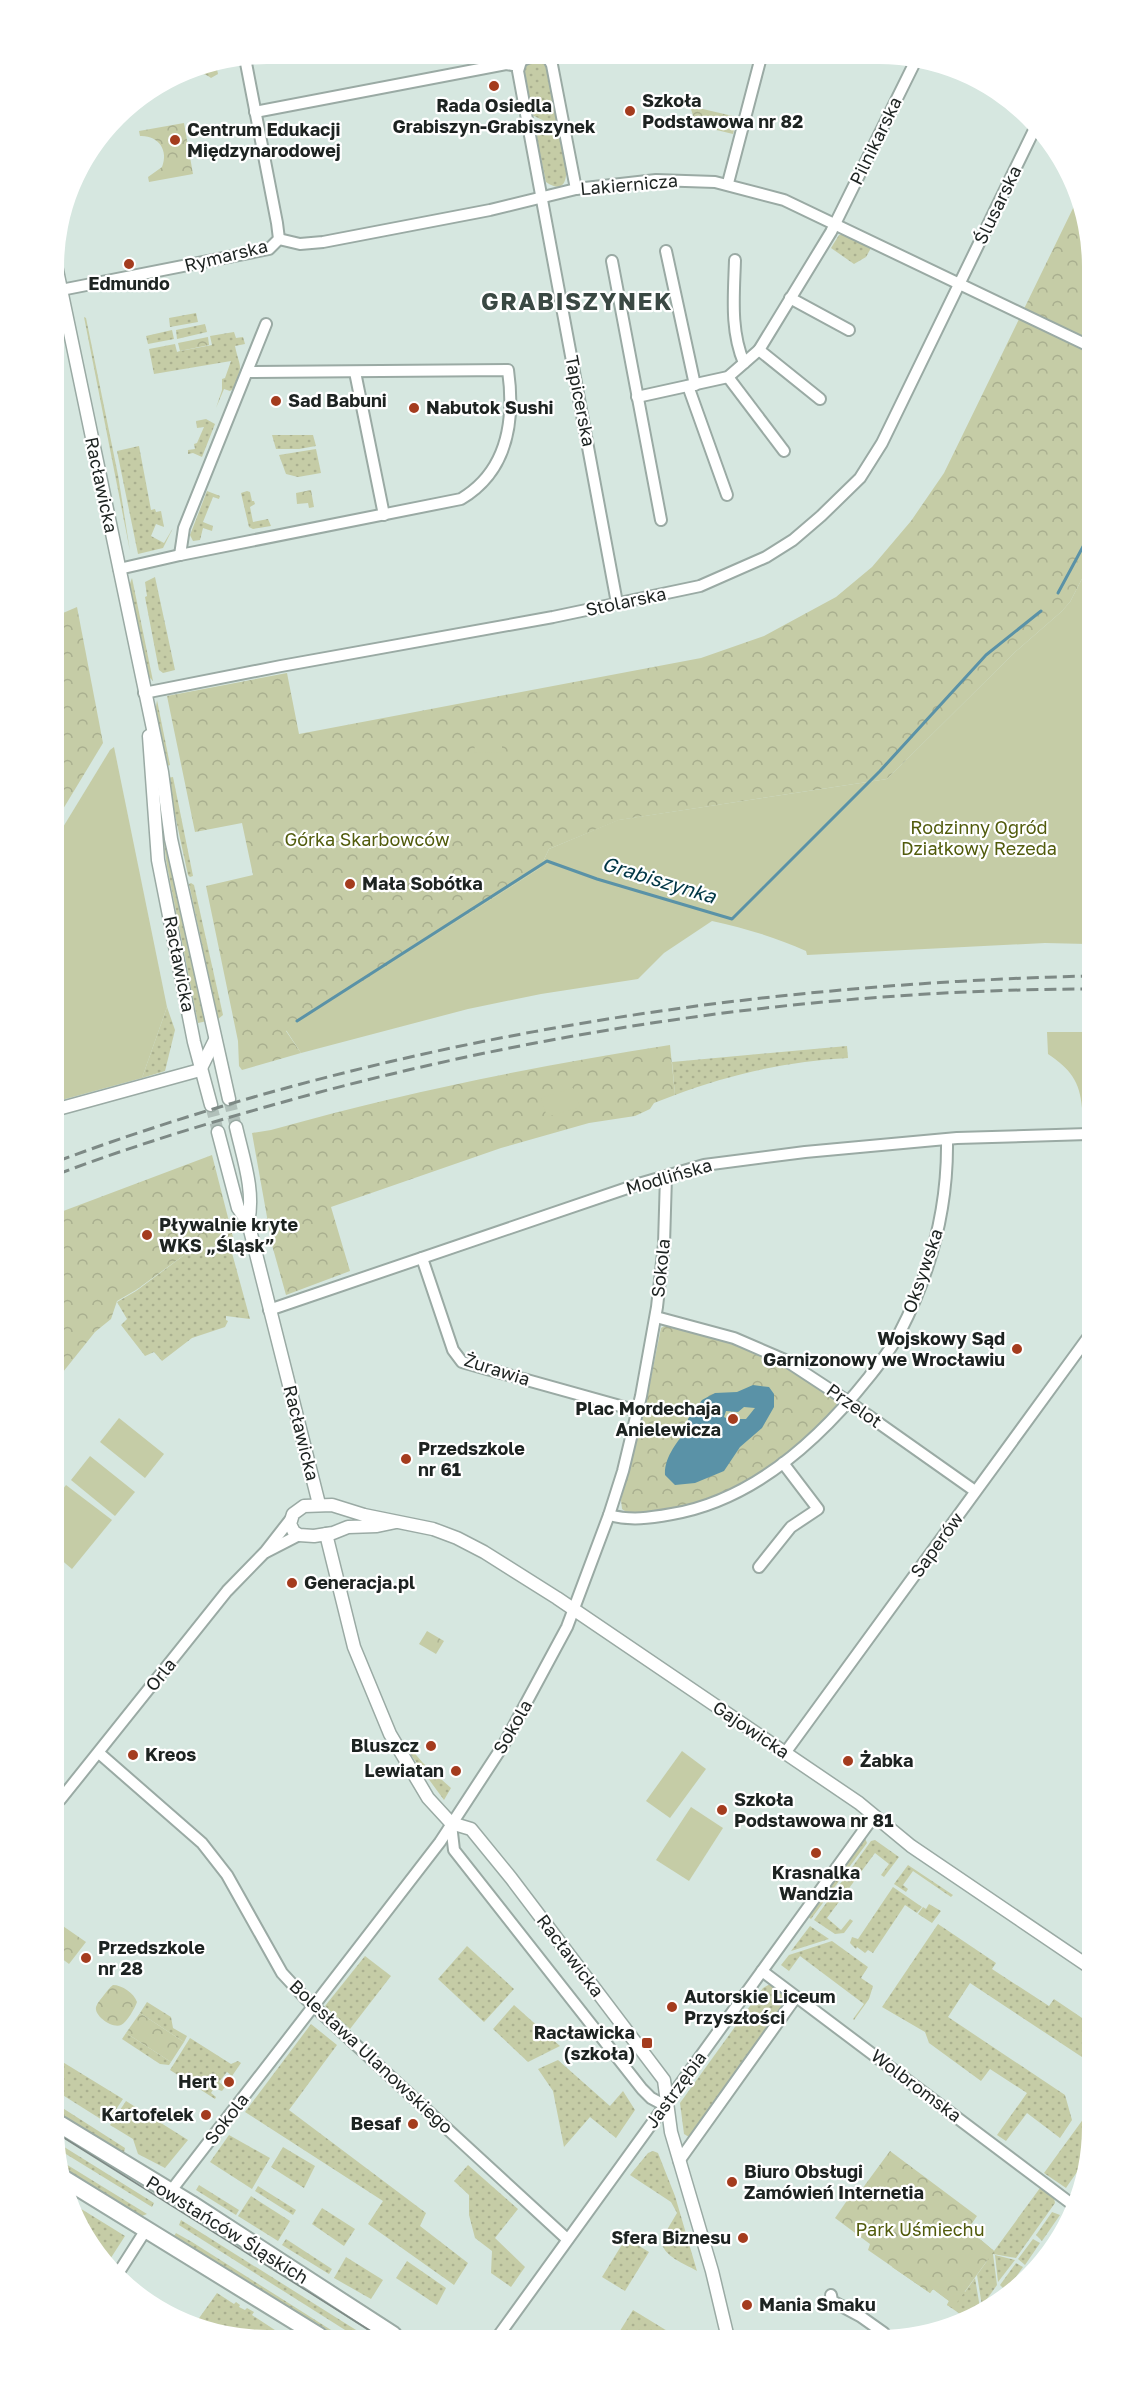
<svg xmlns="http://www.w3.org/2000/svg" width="1146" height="2394" font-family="'Golos Text',sans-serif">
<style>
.grass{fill:url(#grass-dots)}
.forest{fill:url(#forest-crowns)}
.garden{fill:#c5cca6}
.water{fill:#5a92a7;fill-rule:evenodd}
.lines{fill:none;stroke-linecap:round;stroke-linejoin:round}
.stream{stroke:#5a92a7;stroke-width:3}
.tertiary-tunnel{stroke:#b1c0ba;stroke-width:12;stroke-dasharray:12 6;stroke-linecap:butt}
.minor-casing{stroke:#9aaaa4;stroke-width:14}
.tertiary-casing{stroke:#9aaaa4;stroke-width:15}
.primary-casing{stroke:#9aaaa4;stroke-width:20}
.minor{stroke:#fff;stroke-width:10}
.tertiary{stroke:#fff;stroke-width:12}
.primary{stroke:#fff;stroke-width:16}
.tram{stroke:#7d8985;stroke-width:1.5}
.rail{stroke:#7d8985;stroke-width:3;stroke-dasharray:12 6;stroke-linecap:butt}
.poi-dot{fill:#a43c1e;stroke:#fff;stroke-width:2}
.labels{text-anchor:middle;stroke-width:4.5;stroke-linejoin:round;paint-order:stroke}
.poi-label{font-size:18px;font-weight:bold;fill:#1d2321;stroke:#fff;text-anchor:start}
.street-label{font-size:18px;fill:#1d2321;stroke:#fff}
.park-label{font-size:18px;fill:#515b0c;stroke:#fff}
.water-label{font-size:20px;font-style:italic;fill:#003645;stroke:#fff}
.district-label{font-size:24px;font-weight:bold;letter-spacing:1.5px;fill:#3a4843;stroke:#fff}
</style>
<defs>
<pattern id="grass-dots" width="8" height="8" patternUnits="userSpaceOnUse" patternTransform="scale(1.5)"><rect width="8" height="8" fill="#c5cca6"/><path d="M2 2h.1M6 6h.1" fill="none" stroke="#a9af8f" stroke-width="1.8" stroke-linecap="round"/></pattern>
<pattern id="forest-crowns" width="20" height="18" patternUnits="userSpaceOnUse" patternTransform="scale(1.5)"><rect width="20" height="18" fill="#c5cca6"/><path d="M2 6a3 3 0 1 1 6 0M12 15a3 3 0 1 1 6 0" fill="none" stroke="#a9af8f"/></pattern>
</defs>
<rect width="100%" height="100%" fill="#d6e7e0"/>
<g class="grass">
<polygon points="537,60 546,64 549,72 559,128 532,115 524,69 527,63"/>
<path d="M216 64 218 74 211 78C193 63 179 90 158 88L186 70Z"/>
<path d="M533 121 550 128 553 132H556C565 143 578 204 546 182Z"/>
<polygon points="839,235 843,235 871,248 866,257 854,264 831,248"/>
<polygon points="196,313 198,322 170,327 169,318"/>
<polygon points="84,317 86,318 118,475 130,551"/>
<polygon points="205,324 207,332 177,339 176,330"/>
<polygon points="172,330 174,339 148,344 146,336"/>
<path d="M234 332 236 338 243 337 245 344 235 346C240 370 244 363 233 389L230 391 224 389 216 408 222 390V379L225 378 231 361 154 374 149 349 175 344 177 352 180 351 212 345 210 336Z"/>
<polygon points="206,419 215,424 202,457 193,453 188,454 188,450 195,449 194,444 197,443 204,427 197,428 196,421"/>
<polygon points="272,435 313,435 316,446 299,449 276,449"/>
<polygon points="139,446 151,510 155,509 156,512 161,511 164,527 156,524 151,536 164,543 173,528 163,548 138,554 117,451"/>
<polygon points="316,449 321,473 298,477 286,474 279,455"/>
<polygon points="207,491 220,496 219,499 213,497 203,522 213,526 212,531 203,528 200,540 193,541 190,535"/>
<polygon points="247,491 250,492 252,501 254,501 255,504 250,507 253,522 268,519 271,526 253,529 249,527 241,493"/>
<polygon points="155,577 175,670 163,673 159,670 145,597 147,596 145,582"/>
<polygon points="132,578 153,681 147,675 129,586"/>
<polygon points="157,700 170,765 165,767 155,713"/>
<polygon points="173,777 193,876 190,877 188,875 167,778"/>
<polygon points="160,813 163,813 207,1021 198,1023 167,866"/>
<polygon points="191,883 194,885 223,1015 218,1019 189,884"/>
<polygon points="167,1007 175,1030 165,1071 142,1078"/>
<path d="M847 1046 848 1058C789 1061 730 1074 675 1095L672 1062Z"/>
<polygon points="229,1242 250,1319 226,1316 226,1320 228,1321 225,1327 192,1338 162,1361 154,1352 145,1356 121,1325 127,1319 117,1302 136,1291 187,1253"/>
<polygon points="411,1749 423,1763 451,1788 444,1800 408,1751"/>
<polygon points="865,1838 867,1843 811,1919 808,1917"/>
<polygon points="875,1840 899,1857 884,1877 881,1875 889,1864 875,1853 827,1918 841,1930 850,1919 853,1921 844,1933 835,1934 814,1920 871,1841"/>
<polygon points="908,1865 953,1895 951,1897 913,1871 903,1885 908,1889 906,1892 894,1884"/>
<polygon points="893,1887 922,1907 917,1913 905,1905 873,1953 868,1950 865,1953 857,1947 856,1949 850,1943 852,1937 858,1939"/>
<polygon points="929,1904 941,1911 932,1923 918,1914 923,1907 926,1909"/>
<polygon points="938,1924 996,1963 992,1969 1049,2006 1054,1999 1091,2024 1091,2063 970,1983 948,2017 1065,2095 1072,2120 1060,2138 1027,2113 1006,2141 997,2135 1027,2093 990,2069 981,2081 929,2043 925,2032 882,2007"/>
<polygon points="810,1926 829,1939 791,1951"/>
<polygon points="832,1941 868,1967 861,1978 873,1986 869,1999 854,2020 853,2019 864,2004 800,1956 789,1971 781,1965 789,1955"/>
<polygon points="467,1946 514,1989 484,2022 438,1979"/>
<polygon points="365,1956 391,1976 350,2029 325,2006"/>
<polygon points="770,1984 784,1995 786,2003 689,2137 684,2134 680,2103 763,1988"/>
<polygon points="147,2002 171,2017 173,2028 187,2036 184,2042 140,2013"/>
<polygon points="514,2005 560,2046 528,2062 493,2029"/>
<polygon points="311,2024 337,2045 289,2110 426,2213 420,2226 468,2263 454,2285 368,2224 383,2201 245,2112"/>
<polygon points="126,2033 171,2062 169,2065 160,2064 122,2039"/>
<polygon points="190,2038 231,2064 238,2061 241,2063 232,2076 227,2072 219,2082 225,2087 222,2091 214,2088 211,2093 216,2097 215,2099 170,2070"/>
<polygon points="558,2060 610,2106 623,2091 635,2110 616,2138 590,2117 564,2147 553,2091 538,2069"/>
<polygon points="61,2061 123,2099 107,2123 61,2094"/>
<polygon points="126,2101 188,2140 165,2168 138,2154 133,2139 110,2125"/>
<polygon points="61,2107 125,2148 124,2153 167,2180 61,2117"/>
<path d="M1084 2118 1091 2122C1092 2155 1084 2162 1066 2188L1044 2173Z"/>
<polygon points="229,2135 270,2158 252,2189 210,2162"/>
<polygon points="61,2145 154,2203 152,2207 61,2151"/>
<polygon points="283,2147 315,2166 304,2188 271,2167"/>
<path d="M653 2151 658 2153 675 2196 697 2271C684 2263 663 2257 661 2240L677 2213 671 2202 630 2175 648 2153Z"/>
<polygon points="61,2161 147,2214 142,2216 61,2169"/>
<polygon points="468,2165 518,2209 495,2238 525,2267 511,2287 491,2273 492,2251 475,2238 469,2215 469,2195 454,2181"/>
<polygon points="199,2185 239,2210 236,2215 196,2190"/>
<polygon points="258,2186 296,2210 293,2215 255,2191"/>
<polygon points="1040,2188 1054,2198 1055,2203 1016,2258 993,2254 997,2285 982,2306 977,2275 987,2261 981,2240 994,2251"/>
<polygon points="251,2196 290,2221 278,2241 238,2216"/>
<polygon points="70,2202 125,2236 107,2264 90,2245"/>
<polygon points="322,2208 355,2229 344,2246 312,2224"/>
<polygon points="1052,2212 1060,2215 1042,2241 1036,2235"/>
<polygon points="181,2220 364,2335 353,2335 179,2225"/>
<polygon points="176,2233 192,2242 339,2335 330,2335 174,2236"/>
<polygon points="626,2238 649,2252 625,2291 602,2277"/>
<polygon points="286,2239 332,2269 329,2274 282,2245"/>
<polygon points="1033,2239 1040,2243 1025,2265 1018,2259"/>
<polygon points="995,2255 1015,2260 998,2282"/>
<polygon points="346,2257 383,2280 371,2299 334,2278"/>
<polygon points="896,2257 965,2292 975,2278 980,2308 977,2313 966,2318 947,2305 949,2301 933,2289 930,2293 892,2267"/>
<polygon points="407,2261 446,2288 437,2305 396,2278"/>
<polygon points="1016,2263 1023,2267 1006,2291 1000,2285"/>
<polygon points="217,2293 234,2304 236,2302 240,2305 239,2307 245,2310 247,2308 254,2312 252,2315 284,2336 227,2336 197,2321"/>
<polygon points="633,2310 669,2332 670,2334 618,2334"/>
</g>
<g class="forest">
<polygon points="690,106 737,117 733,134 696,125"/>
<path d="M184 123 193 174 149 182 148 177 162 167C169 150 158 135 140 136L139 131Z"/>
<polygon points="1078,198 1085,212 1086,571 1070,602 1061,612 1015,652 887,779 619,820 549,849 540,868 286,1031 301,1053 242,1070 239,1066 238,1041 206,886 253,875 242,823 195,832 167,696 287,673 299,734 701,658 764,636 836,597 872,567 911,521 944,473"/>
<polygon points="208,337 209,345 180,351 178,343"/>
<polygon points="311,490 314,507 309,508 308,503 297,504 296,493"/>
<polygon points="77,607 103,743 57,819 56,616"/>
<path d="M670 1045 675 1095 654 1103 650 1109 635 1116 589 1123 501 1148 331 1207 350 1271 286 1295 272 1245 252 1133 271 1130C402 1093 535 1066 670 1045Z"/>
<polygon points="212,1155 234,1241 205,1248 192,1257 187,1253 136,1290 117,1301 111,1319 95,1332 59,1377 58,1213"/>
<path d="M668 1324C734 1340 779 1361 835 1398L837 1406C832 1415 822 1422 815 1429 770 1473 724 1499 662 1511 650 1513 632 1518 622 1509L621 1500 643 1417 661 1328Z"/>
<polygon points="427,1631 444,1641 436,1654 419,1644"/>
<polygon points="60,1924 86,1942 69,1964 61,1958"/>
<path d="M113 1985C122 1985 134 1993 137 2002 135 2008 127 2022 121 2025 113 2029 94 2016 96 2007 97 2003 101 1999 104 1995 107 1991 109 1988 113 1985Z"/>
<polygon points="140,2013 184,2042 171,2062 126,2033"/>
<polygon points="890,2151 977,2216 968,2229 994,2251 953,2308 947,2305 949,2301 933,2289 930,2293 868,2250 870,2244 835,2218 857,2186 862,2189"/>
</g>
<g class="garden">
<path d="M1086 571 1087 944 1045 943 807 955 806 951C775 937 744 928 712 921L664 953 638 979 541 994 468 1009 301 1053 286 1030 540 868 549 849 618 820 887 779 1015 652 1061 612 1070 602Z"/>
<polygon points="474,740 502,740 502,752 475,753"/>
<polygon points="114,747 167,1007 142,1078 58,1101 57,837 110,750"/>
<path d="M1047 1032H1088V1108H1082C1080 1081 1070 1069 1048 1054Z"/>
<polygon points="573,1088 580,1107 547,1117 541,1098"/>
<polygon points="119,1418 164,1454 145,1478 100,1442"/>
<polygon points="90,1456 135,1492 115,1516 71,1480"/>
<polygon points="66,1485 112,1520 72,1569 59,1558 59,1494"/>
<polygon points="682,1751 706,1769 670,1818 646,1801"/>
<polygon points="691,1807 723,1828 689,1881 656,1860"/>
</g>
<path class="water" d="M753 1385 769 1387 774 1394V1407L762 1428 740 1447 724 1471 695 1483 675 1485 665 1475C664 1457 678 1441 688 1428V1419L702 1400 715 1393 737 1392ZM744 1407 755 1408 746 1419H728L724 1417 726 1411 738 1412Z"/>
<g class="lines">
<g class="stream">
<polyline points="1058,593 1086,541"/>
<polyline points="297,1021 547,861 597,879 732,919 880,771 986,655 1041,611"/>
</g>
<g class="tertiary-tunnel">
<polyline points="229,1099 236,1127"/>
<polyline points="211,1105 218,1132"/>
</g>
<g class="minor-casing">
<g id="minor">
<polyline points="532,56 521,61 518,71 617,603"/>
<polyline points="545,56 548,57 552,65 576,189"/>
<polyline points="255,112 506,64 519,66"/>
<polyline points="728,183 761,57"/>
<polyline points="283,240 300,244 323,242 490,210 576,189 656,180 715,182 784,200 1085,344"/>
<polyline points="666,251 695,385"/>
<path d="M735 260C734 295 730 330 744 363"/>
<polyline points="612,261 661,520"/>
<polyline points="61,290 269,249 279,239 277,223 245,58"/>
<polyline points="790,298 849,330"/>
<polyline points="759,350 820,399"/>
<polyline points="355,372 384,515"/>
<polyline points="728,377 784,451"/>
<polyline points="688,386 727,495"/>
<polyline points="637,397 728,377 759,350 831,232 917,58"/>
<polyline points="180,555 184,528 266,324"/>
<path d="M119 569 180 555 461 499C508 471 515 420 508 370L247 372"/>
<polyline points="144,693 281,666 553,617 700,586 766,557 793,540 821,516 860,478 882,443 1036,126"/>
<polyline points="422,1258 453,1350 462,1362 638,1411"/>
<polyline points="269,1310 642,1183 704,1165 805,1152 957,1138 1088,1134"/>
<polyline points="656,1317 734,1338 785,1360 849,1402 975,1491"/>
<path d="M609 1515C631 1521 650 1518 672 1514 754 1500 819 1440 869 1377 880 1363 892 1348 900 1332 931 1272 948 1208 947 1140"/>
<polyline points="266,1552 299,1535"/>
<polyline points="759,1567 791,1527 818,1509 783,1463"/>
<polyline points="99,1753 202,1843 227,1875 282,1973 306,1999 567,2239"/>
<polyline points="785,1753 1089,1336"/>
<polyline points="60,1800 227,1591 265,1552 290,1520"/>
<polyline points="451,1824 454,1850 642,2089 651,2098 666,2106"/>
<polyline points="762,1971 1069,2202"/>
<polyline points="679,2161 796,1997"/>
<polyline points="170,2192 440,1842 504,1744 567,1627 609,1515 623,1471 641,1396 657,1307 664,1244 666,1176"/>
<polyline points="117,2275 147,2228"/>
<polyline points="831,2295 832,2301 860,2316 884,2333"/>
<polyline points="499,2335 874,1816"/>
</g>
</g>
<g class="tertiary-casing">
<g id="tertiary">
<polyline points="54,256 162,772 171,839 229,1099"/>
<polyline points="149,736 158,860 194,1042 211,1105"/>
<polyline points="58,1109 200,1070 215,1040"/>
<path d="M236 1127C243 1158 255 1191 248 1222"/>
<polyline points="218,1132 238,1208 248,1222 319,1504"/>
<polyline points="396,1522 377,1526 348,1527 333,1533 314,1536 299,1535 294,1532 290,1524 293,1514 304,1506 332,1505 364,1515 433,1529 457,1538 484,1552 557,1598 859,1803 911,1846 1091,1968"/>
<polyline points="326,1534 354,1647 390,1734 428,1798 451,1823 471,1829 511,1878 664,2080 671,2132 712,2271 727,2334"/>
</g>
</g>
<g class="primary-casing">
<g id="primary">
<polyline points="61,2125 191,2204 393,2335"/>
<polyline points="61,2177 319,2336"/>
</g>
</g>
<use href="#minor" class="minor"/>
<use href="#tertiary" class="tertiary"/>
<use href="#primary" class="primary"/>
<polyline class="tram" points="61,2136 377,2335"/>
<g class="rail">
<path d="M58 1161C388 1039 737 985 1087 976"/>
<path d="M58 1174C127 1148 198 1126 269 1106 534 1031 812 990 1087 989"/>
</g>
</g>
<g class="poi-dot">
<circle cx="494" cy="86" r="6"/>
<circle cx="630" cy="111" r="6"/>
<circle cx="175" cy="140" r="6"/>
<circle cx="129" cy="264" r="6"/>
<circle cx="276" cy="401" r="6"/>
<circle cx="414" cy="408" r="6"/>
<circle cx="350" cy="884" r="6"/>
<circle cx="147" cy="1235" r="6"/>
<circle cx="1017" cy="1349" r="6"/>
<circle cx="733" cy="1419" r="6"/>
<circle cx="406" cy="1459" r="6"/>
<circle cx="292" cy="1583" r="6"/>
<circle cx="431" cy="1746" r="6"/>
<circle cx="133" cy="1755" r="6"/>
<circle cx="848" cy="1761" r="6"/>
<circle cx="456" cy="1771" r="6"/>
<circle cx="722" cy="1810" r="6"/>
<circle cx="816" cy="1853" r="6"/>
<circle cx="86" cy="1958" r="6"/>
<circle cx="672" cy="2007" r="6"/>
<rect x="641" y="2037" width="12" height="12" rx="3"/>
<circle cx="229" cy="2082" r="6"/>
<circle cx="206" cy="2115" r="6"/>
<circle cx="413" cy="2124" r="6"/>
<circle cx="732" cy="2182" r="6"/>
<circle cx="743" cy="2238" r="6"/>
<circle cx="747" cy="2305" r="6"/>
</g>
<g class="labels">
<g class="poi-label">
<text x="642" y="107">Szkoła<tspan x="642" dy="21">Podstawowa nr 82</tspan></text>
<text x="494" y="112" text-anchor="middle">Rada Osiedla<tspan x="494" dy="21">Grabiszyn-Grabiszynek</tspan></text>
<text x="187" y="136">Centrum Edukacji<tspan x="187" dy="21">Międzynarodowej</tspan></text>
<text x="129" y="290" text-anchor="middle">Edmundo</text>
<text x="288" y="407">Sad Babuni</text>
<text x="426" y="414">Nabutok Sushi</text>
<text x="362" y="890">Mała Sobótka</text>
<text x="159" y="1231">Pływalnie kryte<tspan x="159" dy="21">WKS „Śląsk”</tspan></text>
<text x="1005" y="1345" text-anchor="end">Wojskowy Sąd<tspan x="1005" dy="21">Garnizonowy we Wrocławiu</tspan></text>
<text x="721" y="1415" text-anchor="end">Plac Mordechaja<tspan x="721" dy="21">Anielewicza</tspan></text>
<text x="418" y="1455">Przedszkole<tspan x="418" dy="21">nr 61</tspan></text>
<text x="304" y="1589">Generacja.pl</text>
<text x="419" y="1752" text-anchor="end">Bluszcz</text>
<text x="145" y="1761">Kreos</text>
<text x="860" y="1767">Żabka</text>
<text x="444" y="1777" text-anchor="end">Lewiatan</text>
<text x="734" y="1806">Szkoła<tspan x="734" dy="21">Podstawowa nr 81</tspan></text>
<text x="816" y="1879" text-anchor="middle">Krasnalka<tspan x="816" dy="21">Wandzia</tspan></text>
<text x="98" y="1954">Przedszkole<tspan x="98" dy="21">nr 28</tspan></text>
<text x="684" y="2003">Autorskie Liceum<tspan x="684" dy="21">Przyszłości</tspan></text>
<text x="635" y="2039" text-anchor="end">Racławicka<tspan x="635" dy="21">(szkoła)</tspan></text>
<text x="217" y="2088" text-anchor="end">Hert</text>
<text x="194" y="2121" text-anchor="end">Kartofelek</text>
<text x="401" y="2130" text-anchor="end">Besaf</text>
<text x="744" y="2178">Biuro Obsługi<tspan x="744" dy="21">Zamówień Internetia</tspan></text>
<text x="731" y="2244" text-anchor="end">Sfera Biznesu</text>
<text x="759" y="2311">Mania Smaku</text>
</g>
<g class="street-label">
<text transform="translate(876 141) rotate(-64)" y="6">Pilnikarska</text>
<text transform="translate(629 185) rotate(-5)" y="6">Lakiernicza</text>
<text transform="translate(998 205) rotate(-64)" y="6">Ślusarska</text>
<text transform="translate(226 256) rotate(-14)" y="6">Rymarska</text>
<text transform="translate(580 401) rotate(79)" y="6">Tapicerska</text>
<text transform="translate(101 485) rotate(78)" y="6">Racławicka</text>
<text transform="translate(626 602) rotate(-12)" y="6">Stolarska</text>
<text transform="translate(179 964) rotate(79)" y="6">Racławicka</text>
<text transform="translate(669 1177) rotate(-16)" y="6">Modlińska</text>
<text transform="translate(661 1268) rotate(-84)" y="6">Sokola</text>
<text transform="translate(923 1271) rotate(-71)" y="6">Oksywska</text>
<text transform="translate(497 1370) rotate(18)" y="6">Żurawia</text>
<text transform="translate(854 1406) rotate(35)" y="6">Przelot</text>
<text transform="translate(301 1433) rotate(76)" y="6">Racławicka</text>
<text transform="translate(937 1545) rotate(-54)" y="6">Saperów</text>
<text transform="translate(161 1675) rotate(-51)" y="6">Orla</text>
<text transform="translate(513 1727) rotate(-60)" y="6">Sokola</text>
<text transform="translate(751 1730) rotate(34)" y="6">Gajowicka</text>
<text transform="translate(570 1956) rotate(53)" y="6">Racławicka</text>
<text transform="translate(371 2057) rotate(43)" y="6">Bolesława Ulanowskiego</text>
<text transform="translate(916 2086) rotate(37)" y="6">Wolbromska</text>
<text transform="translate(676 2090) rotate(-54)" y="6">Jastrzębia</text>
<text transform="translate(227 2119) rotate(-52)" y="6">Sokola</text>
<text transform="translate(227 2230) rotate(32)" y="6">Powstańców Śląskich</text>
</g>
<g class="park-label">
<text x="979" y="834">Rodzinny Ogród<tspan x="979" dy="21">Działkowy Rezeda</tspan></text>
<text x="367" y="846">Górka Skarbowców</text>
<text x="920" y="2236">Park Uśmiechu</text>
</g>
<g class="water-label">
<text transform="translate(659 880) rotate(17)" y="7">Grabiszynka</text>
</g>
<g class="district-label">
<text x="577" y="310">GRABISZYNEK</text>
</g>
</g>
<path d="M0 0H1146V2394H0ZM267 64H879A203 203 0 0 1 1082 267V2127A203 203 0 0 1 879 2330H267A203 203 0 0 1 64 2127V267A203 203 0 0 1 267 64Z" fill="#fff" fill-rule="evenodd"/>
</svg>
